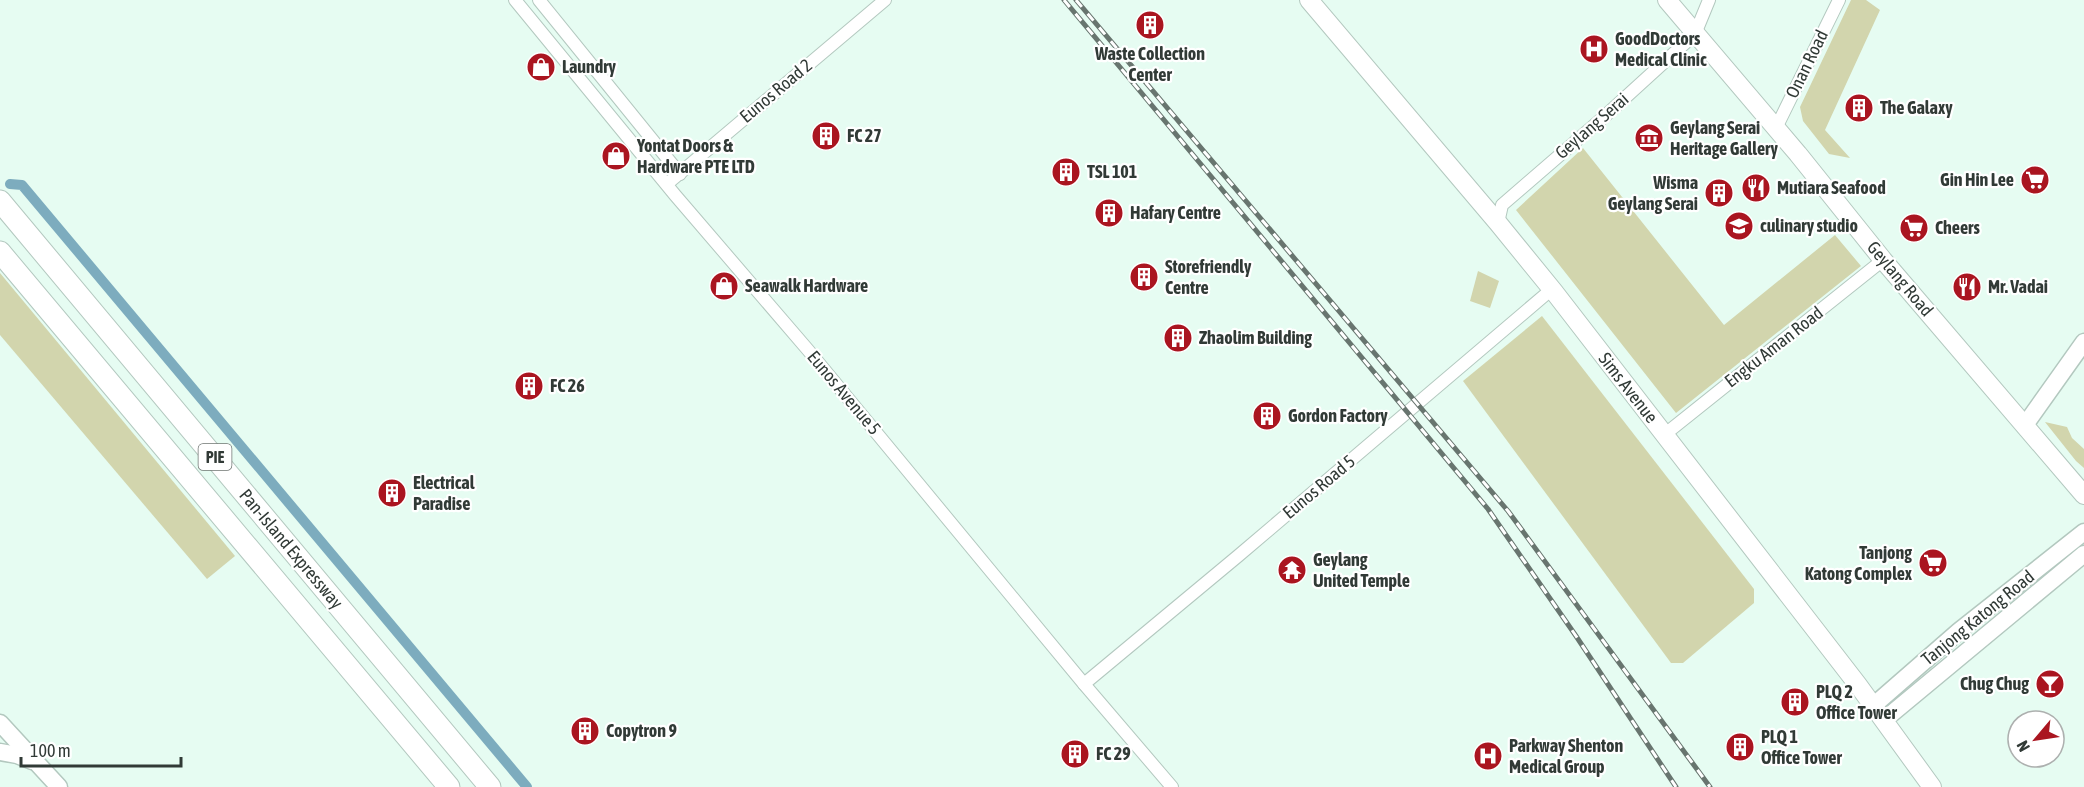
<svg xmlns="http://www.w3.org/2000/svg" width="2084" height="787" font-family="'Asap Condensed',sans-serif">
<style>
.green{fill:#d2d5ad}
.lines{fill:none;stroke-linecap:round;stroke-linejoin:round}
.canal{stroke:#7dacbe;stroke-width:10}
.street-casing{stroke:#b3c8bf;stroke-width:14}
.secondary-casing{stroke:#b3c8bf;stroke-width:19}
.primary-casing{stroke:#b3c8bf;stroke-width:20}
.highway-casing{stroke:#b3c8bf;stroke-width:23}
.street{stroke:#fff;stroke-width:12}
.secondary{stroke:#fff;stroke-width:16}
.primary{stroke:#fff;stroke-width:18}
.highway{stroke:#fff;stroke-width:21}
.rail-casing{stroke:#68756f;stroke-width:5}
.rail{stroke:#fff;stroke-width:3;stroke-dasharray:9;stroke-linecap:butt}
.labels{text-anchor:middle;stroke-width:4.5;stroke-linejoin:round;paint-order:stroke}
.shield{fill:#fff;stroke:#6f7572;stroke-width:1.5}
.shield-label{font-size:16px;font-weight:bold;fill:#313a36}
.poi-label{font-size:18px;font-weight:bold;fill:#313a36;stroke:#fff;text-anchor:start}
.street-label{font-size:18px;fill:#313a36;stroke:#fff}
</style>
<rect width="100%" height="100%" fill="#e6fcf2"/>
<g class="green">
<polygon points="1851,0 1866,0 1880,10 1825,130 1850,158 1829,154 1803,121 1800,107"/>
<polygon points="1583,148 1724,325 1835,235 1861,266 1676,413 1516,210"/>
<polygon points="1478,271 1499,281 1490,308 1470,301"/>
<polygon points="0,273 235,556 207,579 0,335"/>
<polygon points="1542,316 1754,589 1754,603 1683,663 1671,663 1463,381"/>
<polygon points="2045,422 2067,427 2072,438 2084,449 2084,468 2076,461"/>
</g>
<g class="lines">
<polyline class="canal" points="10,184 22,185 527,787"/>
<g class="street-casing">
<g id="street">
<polyline points="515,0 675,195 808,350 1084,684 1172,787"/>
<polyline points="539,0 680,174"/>
<polyline points="1776,128 1839,0"/>
<polyline points="667,184 885,0"/>
<polyline points="1498,223 1502,205 1605,116 1695,34 1709,0"/>
<polyline points="1664,435 1883,260"/>
<polyline points="1084,684 1238,556 1552,289"/>
</g>
</g>
<g class="secondary-casing">
<g id="secondary">
<polyline points="2025,425 2084,342"/>
<polyline points="1873,706 1959,631 2084,532"/>
<polyline points="1884,720 2084,554"/>
<polyline points="0,723 59,787"/>
<polyline points="0,752 17,755 32,761"/>
</g>
</g>
<g class="primary-casing">
<g id="primary">
<polyline points="1309,0 1498,223 1555,293 1858,685 1932,787"/>
<polyline points="1667,0 1798,154 1883,260 2084,495"/>
</g>
</g>
<g class="highway-casing">
<g id="highway">
<polyline points="0,201 490,787"/>
<polyline points="0,252 449,787"/>
</g>
</g>
<use href="#street" class="street"/>
<use href="#secondary" class="secondary"/>
<use href="#primary" class="primary"/>
<use href="#highway" class="highway"/>
<g class="rail-casing">
<g id="rail">
<polyline points="1064,0 1488,509 1576,636 1676,787"/>
<polyline points="1076,0 1508,511 1710,787"/>
</g>
</g>
<use href="#rail" class="rail"/>
</g>
<defs>
<g id="building-disc" transform="scale(1.5)"><circle r="9.5" fill="#aa1520" stroke="#fff"/><path d="M-4-6H4V6H1V3H-1V6H-4ZM-2.5-4.3h1.7v1.8h-1.7ZM.8-4.3h1.7v1.8H.8ZM-2.5-1h1.7V.8h-1.7ZM.8-1h1.7V.8H.8Z" fill="#fff"/></g>
<g id="hospital-disc" transform="scale(1.5)"><circle r="9.5" fill="#aa1520" stroke="#fff"/><path d="M-5-5h3v3.5h4V-5h3V5h-3V1.5h-4V5h-3Z" fill="#fff"/></g>
<g id="shop-disc" transform="scale(1.5)"><circle r="9.5" fill="#aa1520" stroke="#fff"/><path d="M-5-2.5h2.3a2.7 3.5 0 0 1 5.4 0H5L5.5 6h-11ZM-1.5-2.5h3a1.5 2.3 0 0 0-3 0Z" fill="#fff"/></g>
<g id="museum-disc" transform="scale(1.5)"><circle r="9.5" fill="#aa1520" stroke="#fff"/><path d="M0-6L6-3V-2H-6V-3ZM-5-1h2V3h-2ZM-1-1h2V3h-2ZM3-1h2V3H3ZM-6 4H6V6H-6Z" fill="#fff"/></g>
<g id="supermarket-disc" transform="scale(1.5)"><circle r="9.5" fill="#aa1520" stroke="#fff"/><path d="M-6-5.5h2.5l.6 2H6L4.5 2H-2.5L-4.4-4H-6ZM-1.5 3.2a1.3 1.3 0 1 0 .1 0ZM3 3.2a1.3 1.3 0 1 0 .1 0Z" fill="#fff"/></g>
<g id="restaurant-disc" transform="scale(1.5)"><circle r="9.5" fill="#aa1520" stroke="#fff"/><path d="M-5-6h1v4h1v-4h1v4h1v-4h1v5L-1.5 .5V6h-2V.5L-5-1ZM5-6V6H3V1.5H1.5Q1.5-4 5-6Z" fill="#fff"/></g>
<g id="school-disc" transform="scale(1.5)"><circle r="9.5" fill="#aa1520" stroke="#fff"/><path d="M0-5L7-2L0 1L-7-2ZM-4 1L0 2.5L4 1V4Q0 6-4 4Z" fill="#fff"/></g>
<g id="temple-disc" transform="scale(1.5)"><circle r="9.5" fill="#aa1520" stroke="#fff"/><path d="M0-6L5-2H3V0L6.5 2.5H4V6H1.5V3h-3V6H-4V2.5H-6.5L-3 0V-2H-5Z" fill="#fff"/></g>
<g id="bar-disc" transform="scale(1.5)"><circle r="9.5" fill="#aa1520" stroke="#fff"/><path d="M-6-5H6L.8 .8V4.5H3.5V6h-7V4.5H-.8V.8Z" fill="#fff"/></g>
</defs>
<g fill-rule="evenodd">
<use href="#building-disc" x="1150" y="25"/>
<use href="#hospital-disc" x="1594" y="49"/>
<use href="#shop-disc" x="541" y="67"/>
<use href="#building-disc" x="1859" y="108"/>
<use href="#building-disc" x="826" y="136"/>
<use href="#museum-disc" x="1649" y="138"/>
<use href="#shop-disc" x="616" y="156"/>
<use href="#building-disc" x="1066" y="172"/>
<use href="#supermarket-disc" x="2035" y="180"/>
<use href="#restaurant-disc" x="1756" y="188"/>
<use href="#building-disc" x="1719" y="193"/>
<use href="#building-disc" x="1109" y="213"/>
<use href="#school-disc" x="1739" y="226"/>
<use href="#supermarket-disc" x="1914" y="228"/>
<use href="#building-disc" x="1144" y="277"/>
<use href="#shop-disc" x="724" y="286"/>
<use href="#restaurant-disc" x="1967" y="287"/>
<use href="#building-disc" x="1178" y="338"/>
<use href="#building-disc" x="529" y="386"/>
<use href="#building-disc" x="1267" y="416"/>
<use href="#building-disc" x="392" y="493"/>
<use href="#supermarket-disc" x="1933" y="563"/>
<use href="#temple-disc" x="1292" y="570"/>
<use href="#bar-disc" x="2050" y="684"/>
<use href="#building-disc" x="1795" y="702"/>
<use href="#building-disc" x="585" y="731"/>
<use href="#building-disc" x="1740" y="747"/>
<use href="#building-disc" x="1075" y="754"/>
<use href="#hospital-disc" x="1488" y="756"/>
</g>
<g class="labels">
<rect class="shield" x="198.5" y="444" width="33" height="26" rx="4.5"/>
<g class="shield-label">
<text x="215" y="463">PIE</text>
</g>
<g class="poi-label">
<text x="1615" y="45">GoodDoctors<tspan x="1615" dy="21">Medical Clinic</tspan></text>
<text x="1150" y="60" text-anchor="middle">Waste Collection<tspan x="1150" dy="21">Center</tspan></text>
<text x="562" y="73">Laundry</text>
<text x="1880" y="114">The Galaxy</text>
<text x="1670" y="134">Geylang Serai<tspan x="1670" dy="21">Heritage Gallery</tspan></text>
<text x="847" y="142">FC 27</text>
<text x="637" y="152">Yontat Doors &amp;<tspan x="637" dy="21">Hardware PTE LTD</tspan></text>
<text x="1087" y="178">TSL 101</text>
<text x="2014" y="186" text-anchor="end">Gin Hin Lee</text>
<text x="1698" y="189" text-anchor="end">Wisma<tspan x="1698" dy="21">Geylang Serai</tspan></text>
<text x="1777" y="194">Mutiara Seafood</text>
<text x="1130" y="219">Hafary Centre</text>
<text x="1760" y="232">culinary studio</text>
<text x="1935" y="234">Cheers</text>
<text x="1165" y="273">Storefriendly<tspan x="1165" dy="21">Centre</tspan></text>
<text x="745" y="292">Seawalk Hardware</text>
<text x="1988" y="293">Mr. Vadai</text>
<text x="1199" y="344">Zhaolim Building</text>
<text x="550" y="392">FC 26</text>
<text x="1288" y="422">Gordon Factory</text>
<text x="413" y="489">Electrical<tspan x="413" dy="21">Paradise</tspan></text>
<text x="1912" y="559" text-anchor="end">Tanjong<tspan x="1912" dy="21">Katong Complex</tspan></text>
<text x="1313" y="566">Geylang<tspan x="1313" dy="21">United Temple</tspan></text>
<text x="2029" y="690" text-anchor="end">Chug Chug</text>
<text x="1816" y="698">PLQ 2<tspan x="1816" dy="21">Office Tower</tspan></text>
<text x="606" y="737">Copytron 9</text>
<text x="1761" y="743">PLQ 1<tspan x="1761" dy="21">Office Tower</tspan></text>
<text x="1509" y="752">Parkway Shenton<tspan x="1509" dy="21">Medical Group</tspan></text>
<text x="1096" y="760">FC 29</text>
</g>
<g class="street-label">
<text transform="translate(1807 64) rotate(-64)" y="6">Onan Road</text>
<text transform="translate(776 91) rotate(-40)" y="6">Eunos Road 2</text>
<text transform="translate(1592 126) rotate(-41)" y="6">Geylang Serai</text>
<text transform="translate(1900 279) rotate(50)" y="6">Geylang Road</text>
<text transform="translate(1774 347) rotate(-38)" y="6">Engku Aman Road</text>
<text transform="translate(1628 388) rotate(52)" y="6">Sims Avenue</text>
<text transform="translate(844 393) rotate(50)" y="6">Eunos Avenue 5</text>
<text transform="translate(1319 487) rotate(-40)" y="6">Eunos Road 5</text>
<text transform="translate(291 549) rotate(50)" y="6">Pan-Island Expressway</text>
<text transform="translate(1978 618) rotate(-39)" y="6">Tanjong Katong Road</text>
</g>
</g>
<g transform="translate(2036 739) rotate(241)"><circle r="28" fill="#ffffff" stroke="#adb0af" stroke-width="1.5"/>
<path d="M0-4.5L10 22L0 15L-10 22Z" fill="#aa1520"/>
<text y="-9" font-size="16" font-weight="bold" text-anchor="middle" fill="#313a36">N</text>
</g>
<path d="M21 757v9h160v-9" fill="none" stroke="#313a36" stroke-width="3"/>
<text x="30" y="757" font-size="18" fill="#313a36" stroke="#ffffff" stroke-width="4.5" paint-order="stroke">100 m</text>
</svg>
